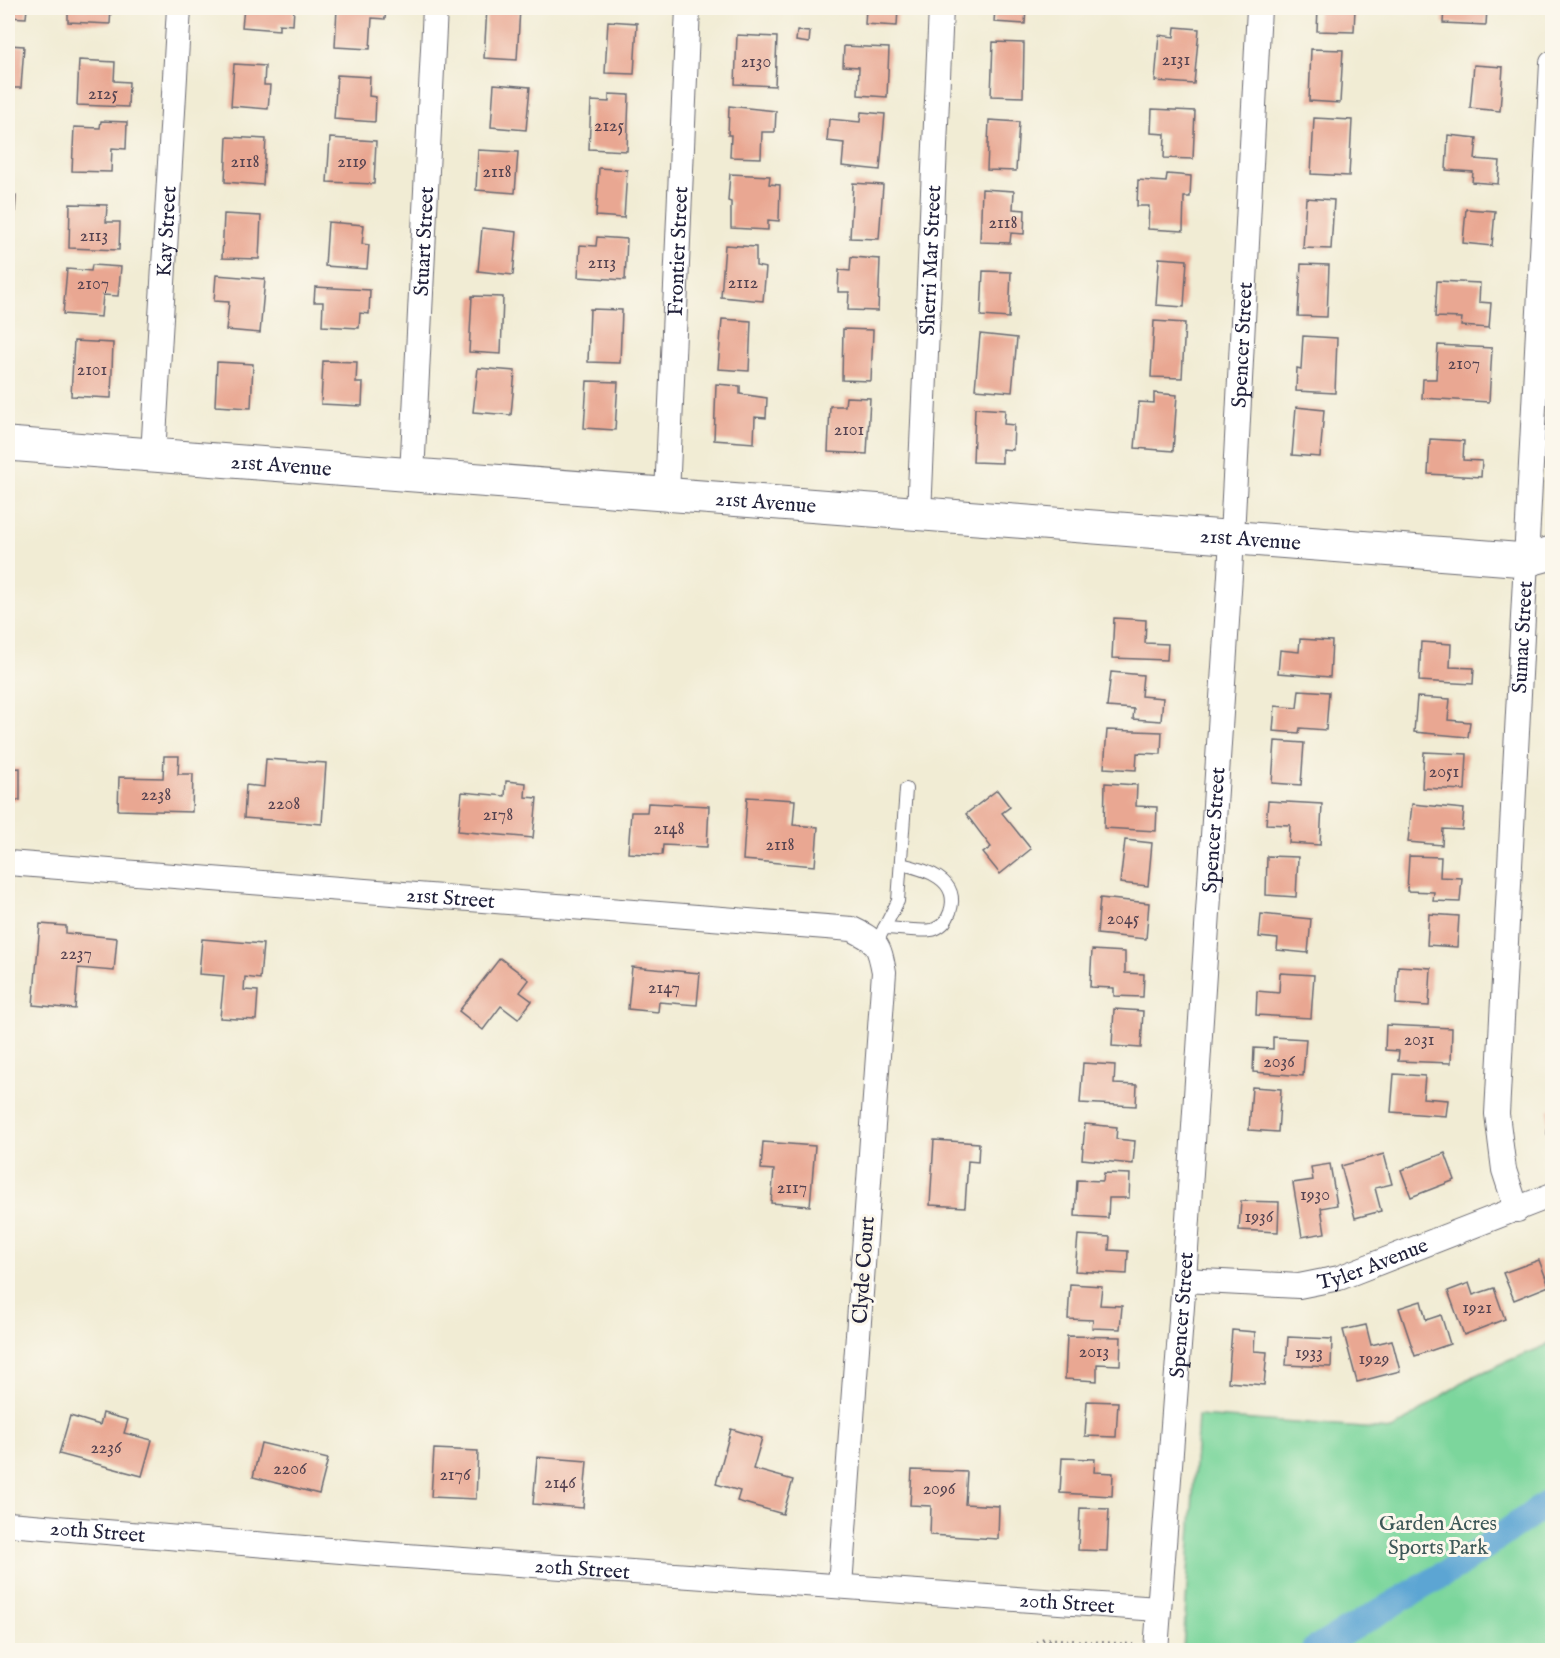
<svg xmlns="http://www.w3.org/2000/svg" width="1560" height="1658" font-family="'IM FELL English',serif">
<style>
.green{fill:#7cd69c;stroke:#4f7c6c;stroke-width:1.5}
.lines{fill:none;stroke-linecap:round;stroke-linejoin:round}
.canal{stroke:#5ca5d3;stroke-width:26}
.building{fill:#e9a792}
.lane-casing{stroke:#6a6971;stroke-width:14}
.street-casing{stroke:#6a6971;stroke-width:26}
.secondary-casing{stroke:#6a6971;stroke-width:35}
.path{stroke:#6a6971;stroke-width:4;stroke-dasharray:1.5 4.5;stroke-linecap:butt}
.lane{stroke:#fff;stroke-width:12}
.street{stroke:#fff;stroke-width:24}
.secondary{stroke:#fff;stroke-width:33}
.labels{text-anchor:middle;stroke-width:6;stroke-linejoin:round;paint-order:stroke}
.number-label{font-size:18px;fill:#544351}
.street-label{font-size:21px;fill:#22223b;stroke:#fbf7ec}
.park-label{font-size:21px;fill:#3d5858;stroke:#fbf7ec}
</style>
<rect width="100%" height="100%" fill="#fbf7ec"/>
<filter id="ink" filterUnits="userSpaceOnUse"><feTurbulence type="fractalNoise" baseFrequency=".0167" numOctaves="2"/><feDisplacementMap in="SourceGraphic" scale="12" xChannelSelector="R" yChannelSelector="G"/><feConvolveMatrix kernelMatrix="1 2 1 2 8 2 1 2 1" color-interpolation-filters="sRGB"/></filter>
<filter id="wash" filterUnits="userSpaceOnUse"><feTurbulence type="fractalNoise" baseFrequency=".008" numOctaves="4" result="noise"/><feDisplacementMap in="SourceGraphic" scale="24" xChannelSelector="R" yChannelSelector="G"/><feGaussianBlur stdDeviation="1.35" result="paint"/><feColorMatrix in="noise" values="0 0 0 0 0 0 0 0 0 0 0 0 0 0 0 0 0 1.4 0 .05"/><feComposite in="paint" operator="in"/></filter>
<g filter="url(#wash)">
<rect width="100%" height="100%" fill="#f1ecd4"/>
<polygon class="green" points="1552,1343 1552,1650 1183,1650 1198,1416 1392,1430 1466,1380 1508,1361"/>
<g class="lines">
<polyline class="canal" points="1314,1650 1456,1567 1552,1500"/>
</g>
<g id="blocks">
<g class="building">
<polygon points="8,8 27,8 26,18 8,17"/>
<polygon points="68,8 111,8 110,24 68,22"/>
<polygon points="244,8 294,8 293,25 279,24 279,30 242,27"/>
<polygon points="337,8 386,8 385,19 372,18 370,49 335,47"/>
<polygon points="487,8 520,8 517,60 484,58"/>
<polygon points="746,8 780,8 779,11 746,9"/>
<polygon points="866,8 898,8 897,26 865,24"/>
<polygon points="995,8 1026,8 1025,24 994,22"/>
<polygon points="1318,8 1355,8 1354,32 1317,31"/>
<polygon points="1444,8 1487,8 1486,25 1443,23"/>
<polygon points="608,21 637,23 634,74 605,73"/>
<polygon points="1175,27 1199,29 1194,84 1155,81 1159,35 1174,37"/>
<polygon points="797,31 810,32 809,43 796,41"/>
<polygon points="737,35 777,37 775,86 735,84"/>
<polygon points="993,42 1024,43 1023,97 991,96"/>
<polygon points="8,45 24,46 21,88 8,88"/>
<polygon points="844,46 889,48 887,97 858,95 859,67 843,66"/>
<polygon points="1311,49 1343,50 1340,103 1309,101"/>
<polygon points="79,60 115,62 114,81 129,82 128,107 77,105"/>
<polygon points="234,64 265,66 264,85 270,85 268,109 231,106"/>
<polygon points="1474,65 1503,67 1500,111 1470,108"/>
<polygon points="337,75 370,77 369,96 376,97 375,122 334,119"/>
<polygon points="494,84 530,87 526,130 491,127"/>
<polygon points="609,94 629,95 627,151 589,149 591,101 609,102"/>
<polygon points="729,106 776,111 775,132 762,132 761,158 730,157 731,135 728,135"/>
<polygon points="1152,109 1195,111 1193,159 1164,158 1165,134 1151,133"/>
<polygon points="861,112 885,114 880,170 842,166 844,143 827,141 829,119 860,122"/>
<polygon points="1314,118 1352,120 1349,176 1311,174"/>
<polygon points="989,120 1019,122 1016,171 987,170"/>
<polygon points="101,121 127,122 126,149 112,148 111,172 72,171 74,127 100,128"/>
<polygon points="1448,135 1477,138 1475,159 1500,161 1498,184 1472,182 1473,172 1446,170"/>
<polygon points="227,137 266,139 263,185 225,182"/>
<polygon points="330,138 376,141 374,184 327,182"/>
<polygon points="478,150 518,152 515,193 476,190"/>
<polygon points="599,168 627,170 624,218 596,216"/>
<polygon points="730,174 770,176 769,184 780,185 779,221 768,220 768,230 731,228 731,202 728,201"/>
<polygon points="1167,174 1191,176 1190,197 1184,197 1183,231 1148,229 1149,206 1137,206 1138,180 1166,182"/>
<polygon points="853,183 883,185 879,239 850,238"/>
<polygon points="982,189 1014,191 1013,209 1025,210 1024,234 1011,233 1010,243 980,242"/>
<polygon points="8,195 16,196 14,232 8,231"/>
<polygon points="1306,198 1334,200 1331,249 1303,248"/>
<polygon points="70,204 107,205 106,222 120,222 119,250 69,248"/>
<polygon points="1466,209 1495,211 1492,246 1463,243"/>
<polygon points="224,214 261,216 259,259 222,258"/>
<polygon points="328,222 364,225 362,244 369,245 367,269 325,266"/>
<polygon points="482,228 517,232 513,275 478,271"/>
<polygon points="597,237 627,239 625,280 578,277 580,245 596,246"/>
<polygon points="725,245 756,247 756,266 766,268 763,301 721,297"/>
<polygon points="851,257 880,259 878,311 848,310 849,292 838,292 839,270 850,271"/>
<polygon points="1159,258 1187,260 1184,307 1156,305"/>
<polygon points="1301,264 1329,265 1327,317 1298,316"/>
<polygon points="92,265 121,267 118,296 103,295 101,317 63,314 67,269 91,271"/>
<polygon points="983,271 1011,272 1009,318 981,316"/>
<polygon points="216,275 265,279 260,333 226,330 229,302 214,301"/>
<polygon points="1437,281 1480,283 1479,302 1491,303 1489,328 1461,326 1462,318 1435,317"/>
<polygon points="315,287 370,290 369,314 360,313 359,328 322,326 323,302 314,302"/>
<polygon points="472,296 503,297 501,354 469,352"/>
<polygon points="590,309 622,310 620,363 588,362"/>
<polygon points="722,319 751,321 749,371 718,369"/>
<polygon points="1154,321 1185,323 1182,378 1151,377"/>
<polygon points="843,329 873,330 871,381 842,380"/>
<polygon points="980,334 1017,338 1012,392 975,389"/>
<polygon points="1303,336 1337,338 1335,393 1296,391 1297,368 1301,369"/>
<polygon points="74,341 113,343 111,398 71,396"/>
<polygon points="1438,345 1492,348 1489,402 1422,398 1423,379 1436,379"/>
<polygon points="323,361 357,362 356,383 363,383 362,406 321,404"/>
<polygon points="217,362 253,364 251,408 215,406"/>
<polygon points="478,368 515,371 511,415 473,412"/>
<polygon points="587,381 618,382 615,430 584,428"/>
<polygon points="716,384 740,386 740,394 767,398 766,418 755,417 754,443 714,440"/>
<polygon points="1154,393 1177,395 1173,451 1135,448 1139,402 1154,403"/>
<polygon points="846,397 870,398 867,454 828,452 830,406 845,406"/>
<polygon points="1296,407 1324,410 1320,457 1292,455"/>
<polygon points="975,408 1005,410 1004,424 1014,425 1013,450 1002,449 1002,463 973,462"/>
<polygon points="1430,439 1464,441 1463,460 1482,461 1481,477 1428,474"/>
<polygon points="1114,618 1146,620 1145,643 1168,644 1167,660 1112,658"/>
<polygon points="1300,639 1332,641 1330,677 1278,673 1280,650 1299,652"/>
<polygon points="1421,642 1451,644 1450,667 1474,668 1473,684 1419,681"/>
<polygon points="1111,672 1143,675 1141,696 1163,698 1161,721 1133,719 1134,709 1107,707"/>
<polygon points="1299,690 1329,692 1326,730 1300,728 1299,733 1273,731 1275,706 1297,708"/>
<polygon points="1417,697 1450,699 1448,720 1470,722 1468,737 1414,732"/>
<polygon points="1107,730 1162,732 1161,754 1137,753 1136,770 1104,768"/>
<polygon points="1275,741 1304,743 1301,785 1272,783"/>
<polygon points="1424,752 1467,754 1465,790 1422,788"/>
<polygon points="164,756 179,756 178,774 193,774 192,812 118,810 119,777 163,778"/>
<polygon points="266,759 326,763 322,824 244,818 246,785 264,787"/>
<polygon points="20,768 20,800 8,800 8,769"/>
<polygon points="506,781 526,783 525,797 537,798 533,838 458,831 462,792 505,796"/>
<polygon points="1105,783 1137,785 1136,806 1157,807 1156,831 1104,828"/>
<polygon points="997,790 1010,807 1002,813 1031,849 1000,874 983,853 991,847 966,814"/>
<polygon points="747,797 795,800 793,825 818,827 815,866 743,860"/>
<polygon points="1268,801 1322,804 1320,845 1289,843 1290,825 1266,824"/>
<polygon points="648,803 709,806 707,847 663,845 662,855 628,853 631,812 647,812"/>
<polygon points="1412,804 1464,809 1462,830 1443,829 1442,845 1408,842"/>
<polygon points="1125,840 1152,843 1148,886 1120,883"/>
<polygon points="1267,856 1298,857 1296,897 1266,895"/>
<polygon points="1409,856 1441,857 1440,877 1462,878 1460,902 1433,901 1434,892 1407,891"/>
<polygon points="1100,898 1149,903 1146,939 1097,934"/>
<polygon points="1261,914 1311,919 1308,953 1277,950 1278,939 1259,937"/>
<polygon points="1429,914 1459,916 1457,947 1427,945"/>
<polygon points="40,924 66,926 66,933 117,938 114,971 78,968 75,1009 33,1005"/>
<polygon points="202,939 263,944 260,979 245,977 244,990 258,991 256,1020 220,1018 224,976 199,974"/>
<polygon points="1092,950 1125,952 1125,973 1144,974 1143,997 1114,996 1114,988 1090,987"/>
<polygon points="500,958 529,980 520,992 532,1001 518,1019 501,1006 483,1030 459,1011"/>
<polygon points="1398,966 1431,968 1429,1006 1396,1004"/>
<polygon points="632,967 700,973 697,1005 659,1002 658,1012 628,1009"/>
<polygon points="1280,973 1314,975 1311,1018 1256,1015 1257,991 1279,993"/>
<polygon points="1114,1009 1143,1011 1141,1048 1112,1046"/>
<polygon points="1386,1025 1452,1028 1451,1063 1398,1061 1399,1051 1385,1050"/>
<polygon points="1273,1037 1306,1039 1303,1076 1253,1072 1254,1048 1273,1049"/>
<polygon points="1083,1063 1115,1065 1114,1084 1137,1085 1136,1106 1080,1103"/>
<polygon points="1394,1074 1425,1076 1423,1098 1448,1100 1446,1116 1391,1112"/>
<polygon points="1252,1087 1281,1089 1278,1132 1249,1130"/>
<polygon points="1549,1109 1552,1109 1552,1134 1547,1134"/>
<polygon points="1085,1124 1117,1127 1116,1139 1135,1141 1133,1164 1082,1159"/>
<polygon points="934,1140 979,1143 978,1162 968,1161 965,1207 930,1205"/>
<polygon points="763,1142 815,1146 810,1206 771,1203 774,1170 761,1169"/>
<polygon points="1445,1153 1455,1180 1411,1197 1401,1170"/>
<polygon points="1384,1154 1392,1184 1375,1188 1381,1211 1355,1218 1341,1166"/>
<polygon points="1330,1164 1337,1205 1321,1208 1325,1233 1302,1237 1293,1183 1313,1180 1311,1167"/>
<polygon points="1104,1173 1130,1174 1129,1198 1109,1198 1108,1218 1075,1216 1077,1180 1103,1181"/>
<polygon points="1241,1201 1279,1202 1278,1232 1239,1230"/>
<polygon points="1078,1235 1110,1237 1109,1250 1128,1251 1127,1274 1075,1271"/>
<polygon points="1539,1260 1549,1286 1514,1300 1503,1273"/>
<polygon points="1469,1283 1473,1295 1494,1288 1505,1319 1464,1335 1448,1291"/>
<polygon points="1070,1284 1102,1286 1100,1305 1122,1306 1120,1329 1092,1328 1093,1320 1068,1319"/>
<polygon points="1421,1301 1426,1320 1441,1315 1450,1344 1415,1356 1399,1308"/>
<polygon points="1366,1325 1371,1345 1392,1340 1400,1371 1357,1382 1343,1330"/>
<polygon points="1232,1330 1255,1332 1254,1351 1267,1352 1264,1385 1228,1382"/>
<polygon points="1067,1336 1121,1337 1120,1365 1097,1364 1097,1381 1065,1379"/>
<polygon points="1288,1337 1332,1339 1331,1367 1286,1365"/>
<polygon points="1087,1401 1118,1402 1116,1437 1085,1436"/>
<polygon points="103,1413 128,1420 124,1433 152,1440 142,1476 59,1454 70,1416 100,1425"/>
<polygon points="731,1429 762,1438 753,1469 793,1480 783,1514 737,1501 740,1491 716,1484"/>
<polygon points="261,1443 328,1459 319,1494 253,1477"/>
<polygon points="434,1449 478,1451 476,1499 431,1497"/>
<polygon points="537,1457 587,1461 583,1508 533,1504"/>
<polygon points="1062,1458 1095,1459 1094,1472 1113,1473 1112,1496 1060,1493"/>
<polygon points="912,1470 967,1472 965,1504 999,1506 998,1539 930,1535 931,1506 910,1505"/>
<polygon points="1080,1508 1109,1509 1107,1551 1078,1550"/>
</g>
</g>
</g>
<g filter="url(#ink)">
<use href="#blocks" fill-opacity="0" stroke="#6a6971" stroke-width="1.5"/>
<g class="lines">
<g class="lane-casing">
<g id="lane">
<path d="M884 928C895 928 926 933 935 929 944 925 947 920 950 912 961 879 924 869 901 864"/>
<polyline points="876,944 898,901 906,789"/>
</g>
</g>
<g class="street-casing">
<g id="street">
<path id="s1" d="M153 455 179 8"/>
<path id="s2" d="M412 475 435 8"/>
<path id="s3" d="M667 495 688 8"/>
<path id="s4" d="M919 514 941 8"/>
<path id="s5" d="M8 863 852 929C877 941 879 944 884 972L840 1586"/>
<path id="s6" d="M1517 1210 1504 1170 1497 1114 1552 63"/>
<path id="s7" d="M1184 1280 1299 1286 1339 1278 1552 1195"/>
<path id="s8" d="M8 1524 378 1554 1158 1609"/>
<path id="s9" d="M1156 1650 1184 1280 1230 575 1259 8"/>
</g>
</g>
<g class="secondary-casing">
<g id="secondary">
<path id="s10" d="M8 444 1526 560 1552 553"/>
</g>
</g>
<polyline class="path" points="1028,1650 1031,1646 1044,1639 1133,1645"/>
<use href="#lane" class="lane"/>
<use href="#street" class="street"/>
<use href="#secondary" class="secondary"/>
</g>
</g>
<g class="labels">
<g class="number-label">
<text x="1176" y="65">2131</text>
<text x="756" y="67">2130</text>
<text x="103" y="99">2125</text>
<text x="609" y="131">2125</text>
<text x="245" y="167">2118</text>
<text x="352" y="167">2119</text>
<text x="497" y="177">2118</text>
<text x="1003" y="228">2118</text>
<text x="94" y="241">2113</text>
<text x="602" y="268">2113</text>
<text x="743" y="288">2112</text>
<text x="93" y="289">2107</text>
<text x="1464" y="369">2107</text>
<text x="92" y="375">2101</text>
<text x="849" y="435">2101</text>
<text x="1444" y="777">2051</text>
<text x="156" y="800">2238</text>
<text x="284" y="809">2208</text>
<text x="498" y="820">2178</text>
<text x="669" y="834">2148</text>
<text x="780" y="850">2118</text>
<text x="1123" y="924">2045</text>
<text x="76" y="959">2237</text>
<text x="664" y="993">2147</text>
<text x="1419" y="1045">2031</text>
<text x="1279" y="1067">2036</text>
<text x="792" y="1193">2117</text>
<text x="1315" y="1200">1930</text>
<text x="1259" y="1222">1936</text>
<text x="1477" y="1313">1921</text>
<text x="1094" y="1357">2013</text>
<text x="1309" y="1358">1933</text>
<text x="1374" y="1364">1929</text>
<text x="106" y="1453">2236</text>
<text x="290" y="1474">2206</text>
<text x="455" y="1480">2176</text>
<text x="560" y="1488">2146</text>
<text x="939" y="1494">2096</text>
</g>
<g class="street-label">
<text dy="7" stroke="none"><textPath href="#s1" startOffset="224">Kay Street</textPath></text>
<text dy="7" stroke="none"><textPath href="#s2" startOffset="234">Stuart Street</textPath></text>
<text dy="7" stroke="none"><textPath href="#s3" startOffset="244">Frontier Street</textPath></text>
<text dy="7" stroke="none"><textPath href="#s4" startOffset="254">Sherri Mar Street</textPath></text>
<text dy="7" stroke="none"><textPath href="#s9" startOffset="1308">Spencer Street</textPath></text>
<text dy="7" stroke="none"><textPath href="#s10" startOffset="274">21st Avenue</textPath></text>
<text dy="7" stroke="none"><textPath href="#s10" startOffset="760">21st Avenue</textPath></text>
<text dy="7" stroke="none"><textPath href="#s10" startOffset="1246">21st Avenue</textPath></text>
<text dy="7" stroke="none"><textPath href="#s6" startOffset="576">Sumac Street</textPath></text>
<text dy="7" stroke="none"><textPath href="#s9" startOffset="822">Spencer Street</textPath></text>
<text dy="7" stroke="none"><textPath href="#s5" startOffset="444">21st Street</textPath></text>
<text dy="7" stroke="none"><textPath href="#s7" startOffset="192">Tyler Avenue</textPath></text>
<text transform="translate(863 1270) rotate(-86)" y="7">Clyde Court</text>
<text dy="7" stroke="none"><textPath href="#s9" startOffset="336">Spencer Street</textPath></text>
<text dy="7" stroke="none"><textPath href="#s8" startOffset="90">20th Street</textPath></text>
<text dy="7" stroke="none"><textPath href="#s8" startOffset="576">20th Street</textPath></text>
<text dy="7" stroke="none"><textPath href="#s8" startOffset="1062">20th Street</textPath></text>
</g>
<g class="park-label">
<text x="1438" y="1530">Garden Acres<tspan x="1438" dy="24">Sports Park</tspan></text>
</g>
</g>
<rect width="1560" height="1658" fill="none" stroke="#fbf7ec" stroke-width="30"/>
</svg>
